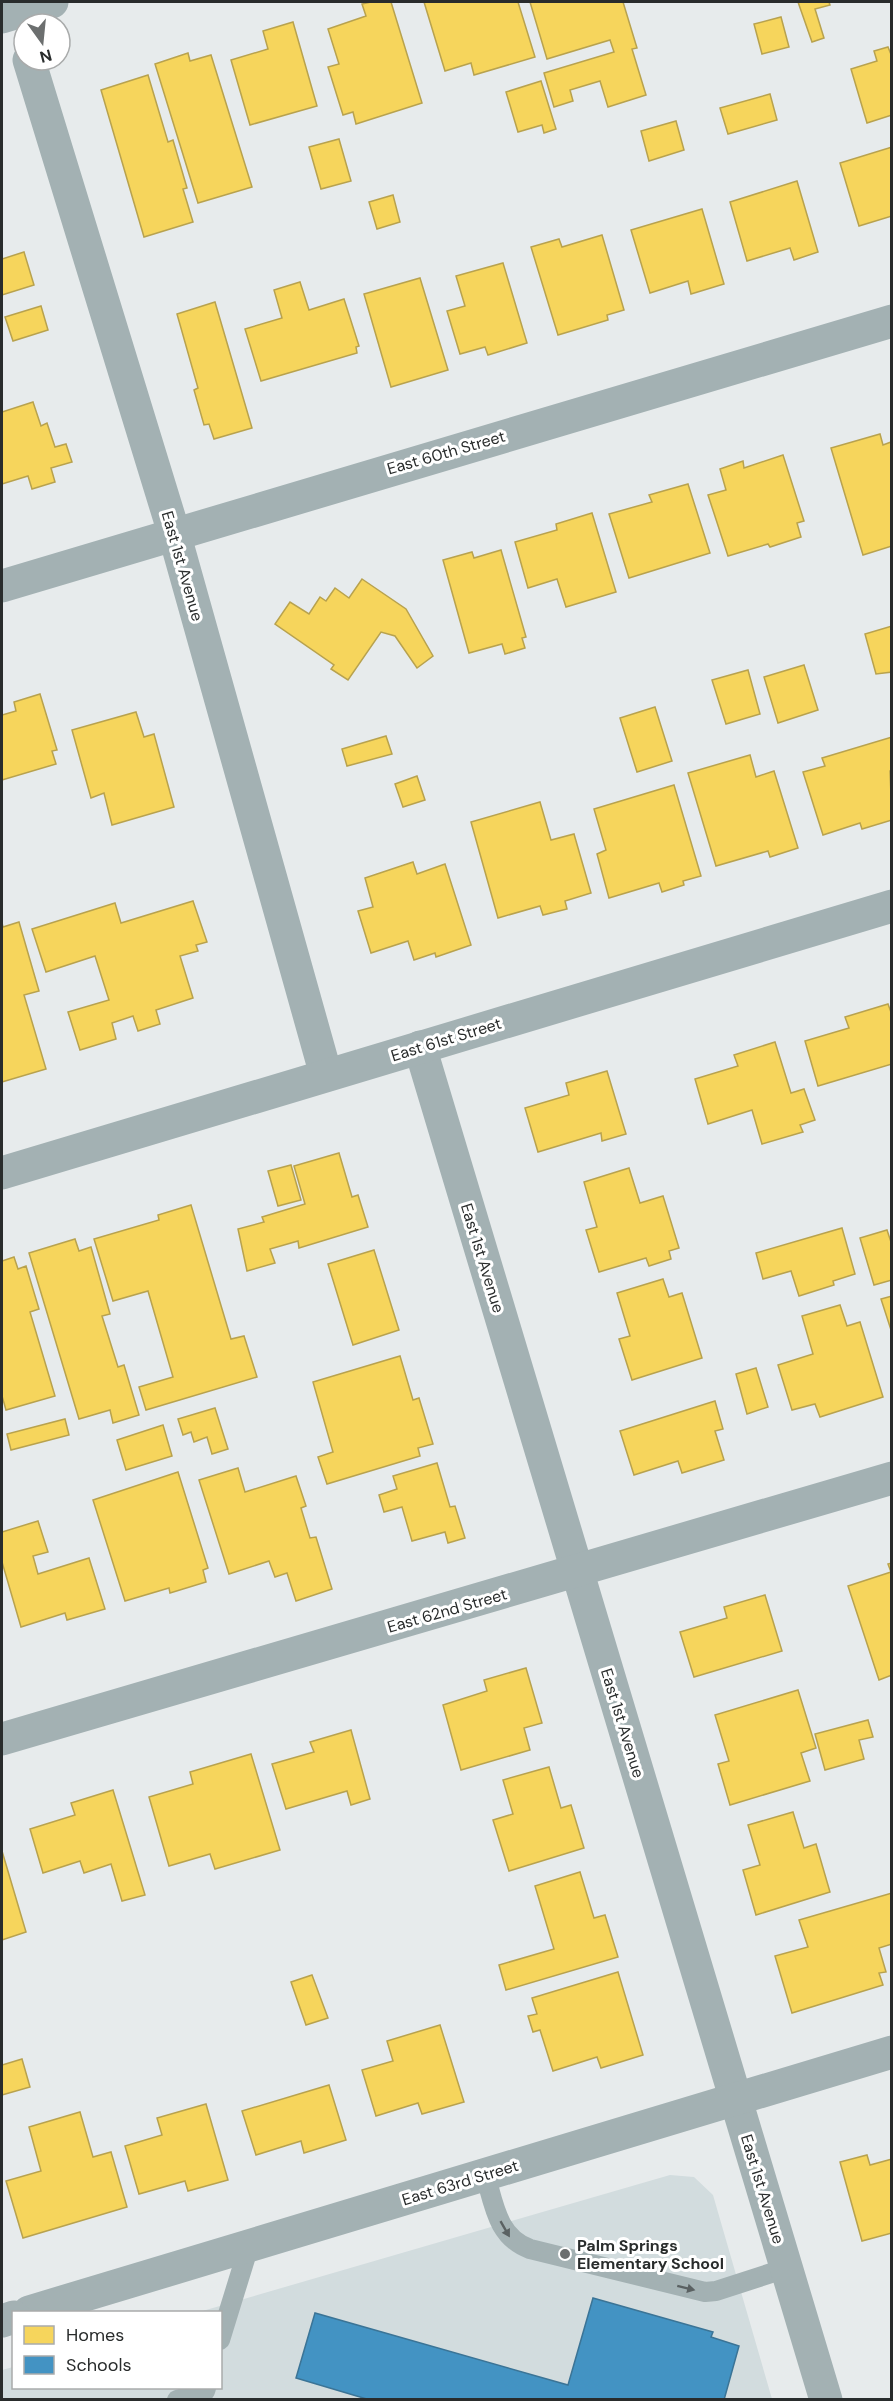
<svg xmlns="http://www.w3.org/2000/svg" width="893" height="2401" font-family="'DM Sans',sans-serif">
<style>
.built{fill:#d2dcde}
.homes{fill:#f6d55c;stroke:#b8a24e;stroke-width:1.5}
.schools{fill:#4393c3;stroke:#3b7496;stroke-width:1.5}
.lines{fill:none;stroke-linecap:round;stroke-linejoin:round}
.lane{stroke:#a3b1b3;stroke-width:20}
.street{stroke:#a3b1b3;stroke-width:33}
.oneway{fill:#5a6162}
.poi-dot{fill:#6c6f6f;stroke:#fff;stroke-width:2}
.labels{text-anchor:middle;stroke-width:6;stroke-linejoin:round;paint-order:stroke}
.street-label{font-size:16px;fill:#292c2c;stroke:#fff}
.poi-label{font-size:16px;font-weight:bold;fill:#292c2c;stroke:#fff;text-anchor:start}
</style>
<rect width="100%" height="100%" fill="#e7ebec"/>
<polygon class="built" points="670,2175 694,2177 713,2195 772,2399 2,2400 2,2370 13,2367 14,2388 220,2388 220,2312 199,2312"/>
<g class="homes">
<polygon points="371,2 391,2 422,103 356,124 353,112 343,115 328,67 339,64 328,29 366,16 362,4"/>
<polygon points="424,2 518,2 535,57 474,75 471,63 445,71"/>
<polygon points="530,2 623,2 637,48 632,49 646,95 608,107 600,81 570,90 573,101 554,107 544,73 614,52 610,40 547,59"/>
<polygon points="798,2 829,2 830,5 815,9 824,38 812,42"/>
<polygon points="781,17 789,47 762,54 754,24"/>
<polygon points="293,22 317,106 250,125 231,60 268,49 263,31"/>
<polygon points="888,47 892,57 892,115 867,123 851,69 877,61 874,51"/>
<polygon points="188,53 190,61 211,55 252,187 198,203 155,64"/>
<polygon points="148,75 168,142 173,140 187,188 183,189 193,222 144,237 101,90"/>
<polygon points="541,81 556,129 544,133 542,125 518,132 506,92"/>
<polygon points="770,94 777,120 728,134 720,108"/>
<polygon points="676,121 684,150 649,161 641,131"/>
<polygon points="339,139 351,181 321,189 309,147"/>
<polygon points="892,147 892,216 859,226 840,163"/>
<polygon points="797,181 818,252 794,260 790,248 747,261 730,202"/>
<polygon points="393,195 400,222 377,229 369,202"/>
<polygon points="702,209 724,284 691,294 688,281 650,293 631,230"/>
<polygon points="602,235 624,310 607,315 608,320 558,335 531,247 559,239 562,247"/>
<polygon points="24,252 34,285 2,295 2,259"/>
<polygon points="503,263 527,343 488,355 485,347 460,354 447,311 465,306 456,276"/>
<polygon points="420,278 448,370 391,387 364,294"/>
<polygon points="300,282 309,310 344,299 359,346 356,347 357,353 261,381 245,329 282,318 274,290"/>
<polygon points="215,302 252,428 214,439 209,424 204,425 194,390 198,388 177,314"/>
<polygon points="41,306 48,330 13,341 5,317"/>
<polygon points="33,402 41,426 47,423 55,447 66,444 72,462 51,468 55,482 32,489 28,476 2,484 2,412"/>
<polygon points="880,434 883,445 891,442 892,444 892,546 863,555 831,448"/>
<polygon points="783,455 804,521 797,523 801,537 770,547 768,544 728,556 708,495 726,490 720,469 743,461 744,468"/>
<polygon points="688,484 710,553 629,578 609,514 652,502 649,495"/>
<polygon points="592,513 616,592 566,607 557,579 528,588 515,542 557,530 556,524"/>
<polygon points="501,550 526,637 522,638 525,648 505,654 502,644 469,653 443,560 472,552 474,558"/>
<polygon points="362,579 406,609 433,656 417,668 395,636 381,632 348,680 331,669 334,665 275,624 290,602 309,614 320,597 326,601 335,588 349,598"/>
<polygon points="892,626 892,672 876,674 865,634"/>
<polygon points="804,665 818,710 778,723 764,677"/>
<polygon points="748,670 760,714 726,724 712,680"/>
<polygon points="40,694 57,750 52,751 56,764 2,780 2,715 16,711 14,702"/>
<polygon points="655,707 672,761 637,772 620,718"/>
<polygon points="136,712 144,737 154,734 174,807 112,825 104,793 91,798 72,730"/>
<polygon points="386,736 392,754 347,766 342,749"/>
<polygon points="892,737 892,770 890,771 892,820 862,829 860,823 823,835 803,772 825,766 822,758"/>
<polygon points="750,755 756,777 774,771 798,848 770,857 768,851 716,866 688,773"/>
<polygon points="417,776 425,800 403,807 395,784"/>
<polygon points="674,785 701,876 683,881 684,885 662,892 659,883 609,898 597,854 606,850 594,809"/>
<polygon points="540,802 551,840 574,834 591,893 565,901 567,909 543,915 540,906 498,918 471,822"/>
<polygon points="413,862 417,874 445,864 471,945 436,957 435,953 414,960 408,941 371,953 358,911 373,907 365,878"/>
<polygon points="193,901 207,942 196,945 198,951 180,956 193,998 156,1010 160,1024 138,1031 133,1016 112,1023 116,1039 80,1050 68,1012 109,1000 95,956 46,972 32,929 115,903 121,923"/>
<polygon points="19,922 39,991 24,995 46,1069 2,1082 2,923 3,927"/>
<polygon points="888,1004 892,1015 892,1064 818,1086 805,1041 849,1028 845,1017"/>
<polygon points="775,1042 791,1093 804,1089 815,1120 800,1125 803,1132 762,1144 752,1110 708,1124 695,1079 738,1066 734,1055"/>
<polygon points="607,1071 626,1134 602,1141 601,1133 538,1152 525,1108 569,1095 566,1083"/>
<polygon points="339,1153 352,1197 358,1195 368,1227 299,1248 298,1241 270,1249 275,1263 247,1271 238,1229 264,1222 262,1217 305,1204 294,1166"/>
<polygon points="291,1165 301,1200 278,1206 268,1171"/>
<polygon points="629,1168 640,1203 663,1196 679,1248 669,1251 671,1259 649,1266 646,1258 599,1272 586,1230 597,1227 584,1182"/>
<polygon points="191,1205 231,1339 244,1336 257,1377 146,1410 139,1387 173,1377 148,1291 113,1301 94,1239 159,1220 158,1215"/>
<polygon points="842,1228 855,1274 833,1281 834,1285 799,1296 791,1271 763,1279 756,1253"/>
<polygon points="887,1230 892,1245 892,1280 874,1285 860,1238"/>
<polygon points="75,1239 79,1251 91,1247 110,1314 102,1316 118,1367 124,1365 139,1415 113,1423 110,1410 79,1419 29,1253"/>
<polygon points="374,1250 399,1330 353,1345 328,1264"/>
<polygon points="14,1257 18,1269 26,1266 39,1309 30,1312 55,1396 6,1410 2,1396 2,1261"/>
<polygon points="663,1279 669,1297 682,1293 702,1358 632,1380 619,1339 630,1336 617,1293"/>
<polygon points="892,1296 892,1333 881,1299"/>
<polygon points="840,1305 847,1326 860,1322 883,1397 820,1417 815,1404 792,1410 778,1365 813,1354 802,1316"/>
<polygon points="400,1356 413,1400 419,1398 433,1444 418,1448 420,1456 327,1484 318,1457 333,1452 313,1382"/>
<polygon points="756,1368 768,1407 747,1414 736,1374"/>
<polygon points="715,1401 723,1429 715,1431 724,1460 682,1473 678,1461 634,1475 620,1431"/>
<polygon points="215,1408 228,1449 212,1454 207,1437 194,1442 191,1432 183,1435 178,1419"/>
<polygon points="65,1419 69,1435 11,1450 7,1434"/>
<polygon points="163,1425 172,1456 126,1470 117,1440"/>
<polygon points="437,1463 450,1507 455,1506 465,1538 448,1543 445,1532 412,1541 402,1507 384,1512 379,1495 397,1489 393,1476"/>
<polygon points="238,1468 245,1492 296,1476 306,1506 301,1508 310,1538 316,1537 332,1589 296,1601 287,1573 275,1577 269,1561 229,1574 199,1480"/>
<polygon points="178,1472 208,1568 203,1570 206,1582 170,1593 169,1588 125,1601 93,1500"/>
<polygon points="38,1521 48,1552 33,1556 38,1574 89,1558 105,1609 67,1620 65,1613 21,1627 2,1562 2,1532"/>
<polygon points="892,1563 892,1675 879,1680 848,1586 891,1572 888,1564"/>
<polygon points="765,1595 782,1651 694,1677 680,1632 727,1618 724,1607"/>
<polygon points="526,1668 542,1723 524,1728 530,1750 461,1770 443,1705 487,1691 484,1680"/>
<polygon points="798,1690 816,1748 801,1753 810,1781 730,1805 718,1764 729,1761 715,1715"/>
<polygon points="868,1720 873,1737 859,1740 864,1759 825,1770 815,1734"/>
<polygon points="351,1730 370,1799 351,1805 347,1791 286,1809 272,1764 314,1752 310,1742"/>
<polygon points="251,1754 280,1850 215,1869 210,1854 169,1866 149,1797 193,1784 190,1772"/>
<polygon points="549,1767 561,1808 571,1805 584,1848 509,1871 493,1820 513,1814 503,1780"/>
<polygon points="113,1790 145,1895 122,1901 111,1864 84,1873 80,1861 43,1873 30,1829 75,1815 71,1803"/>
<polygon points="793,1812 804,1848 816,1844 830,1892 756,1915 743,1870 760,1865 748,1825"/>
<polygon points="2,1851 26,1932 2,1940"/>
<polygon points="580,1872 594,1918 605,1915 618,1957 506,1990 499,1965 554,1949 535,1886"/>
<polygon points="892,1893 892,1944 879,1948 886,1972 879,1973 883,1985 792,2013 775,1956 808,1947 799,1920"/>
<polygon points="618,1972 643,2055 601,2068 597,2057 553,2071 540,2030 533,2032 528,2016 537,2014 532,1998"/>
<polygon points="312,1975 328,2018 306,2025 291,1982"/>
<polygon points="440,2025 464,2102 422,2114 418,2103 376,2116 362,2070 393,2061 387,2041"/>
<polygon points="22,2059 30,2087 2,2095 2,2065"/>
<polygon points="329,2085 346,2140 304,2153 301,2141 256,2155 242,2111"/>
<polygon points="206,2104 228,2180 188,2191 185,2181 139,2194 125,2146 162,2135 157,2118"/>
<polygon points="80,2112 93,2157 111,2152 127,2207 23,2238 6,2181 41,2171 29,2127"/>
<polygon points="867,2155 870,2165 892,2159 892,2233 862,2241 840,2162"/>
</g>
<polygon class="schools" points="593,2298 713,2332 711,2337 739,2346 724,2400 370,2400 296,2378 315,2313 568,2385"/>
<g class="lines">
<g class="lane">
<path d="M485 2174C494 2204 497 2237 530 2249L705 2292 716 2291 787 2268"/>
<polyline points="220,2340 249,2246"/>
<polyline points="177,2400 205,2391 206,2388"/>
</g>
<g class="street">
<polyline points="2,17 52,2"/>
<polyline points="29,60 174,533 326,1075"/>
<polyline points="2,586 892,321"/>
<polyline points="420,1047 826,2400"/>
<polyline points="2,1173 892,906"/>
<polyline points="2,1739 892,1478"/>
<polyline points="29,2312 892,2052"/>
<polyline points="2,2321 14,2317"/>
</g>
</g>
<defs><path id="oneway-solid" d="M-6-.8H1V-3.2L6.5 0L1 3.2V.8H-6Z" transform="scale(1.5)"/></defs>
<g class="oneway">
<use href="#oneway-solid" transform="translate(505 2229) rotate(60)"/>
<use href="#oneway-solid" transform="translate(686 2288) rotate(14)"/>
</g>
<circle class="poi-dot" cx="565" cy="2254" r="6"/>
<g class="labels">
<g class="street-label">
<text transform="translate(446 452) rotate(-16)" y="6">East 60th Street</text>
<text transform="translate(183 566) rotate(74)" y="6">East 1st Avenue</text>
<text transform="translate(446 1039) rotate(-17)" y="6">East 61st Street</text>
<text transform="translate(483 1258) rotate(73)" y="6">East 1st Avenue</text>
<text transform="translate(447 1610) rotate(-16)" y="6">East 62nd Street</text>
<text transform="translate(623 1723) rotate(73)" y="6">East 1st Avenue</text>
<text transform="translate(460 2182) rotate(-17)" y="6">East 63rd Street</text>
<text transform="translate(763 2189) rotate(73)" y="6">East 1st Avenue</text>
</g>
<g class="poi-label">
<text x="577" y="2251">Palm Springs<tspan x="577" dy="18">Elementary School</tspan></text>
</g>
</g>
<rect width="893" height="2401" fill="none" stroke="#292c2c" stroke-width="6"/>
<rect x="12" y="2311" width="210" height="78" fill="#ffffff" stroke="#a9abab" stroke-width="1.5"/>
<rect x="24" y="2326" width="30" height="18" fill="#f6d55c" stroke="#a9abab" stroke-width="1.5"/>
<text x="66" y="2341" font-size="18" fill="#292c2c">Homes</text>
<rect x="24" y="2356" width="30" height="18" fill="#4393c3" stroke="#a9abab" stroke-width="1.5"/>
<text x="66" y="2371" font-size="18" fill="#292c2c">Schools</text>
<g transform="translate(42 42) rotate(165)"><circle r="28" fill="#ffffff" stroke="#a9abab" stroke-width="1.5"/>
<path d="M0-4.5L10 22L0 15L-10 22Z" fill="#6c6f6f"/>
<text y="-9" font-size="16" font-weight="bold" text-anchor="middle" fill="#292c2c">N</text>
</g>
</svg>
